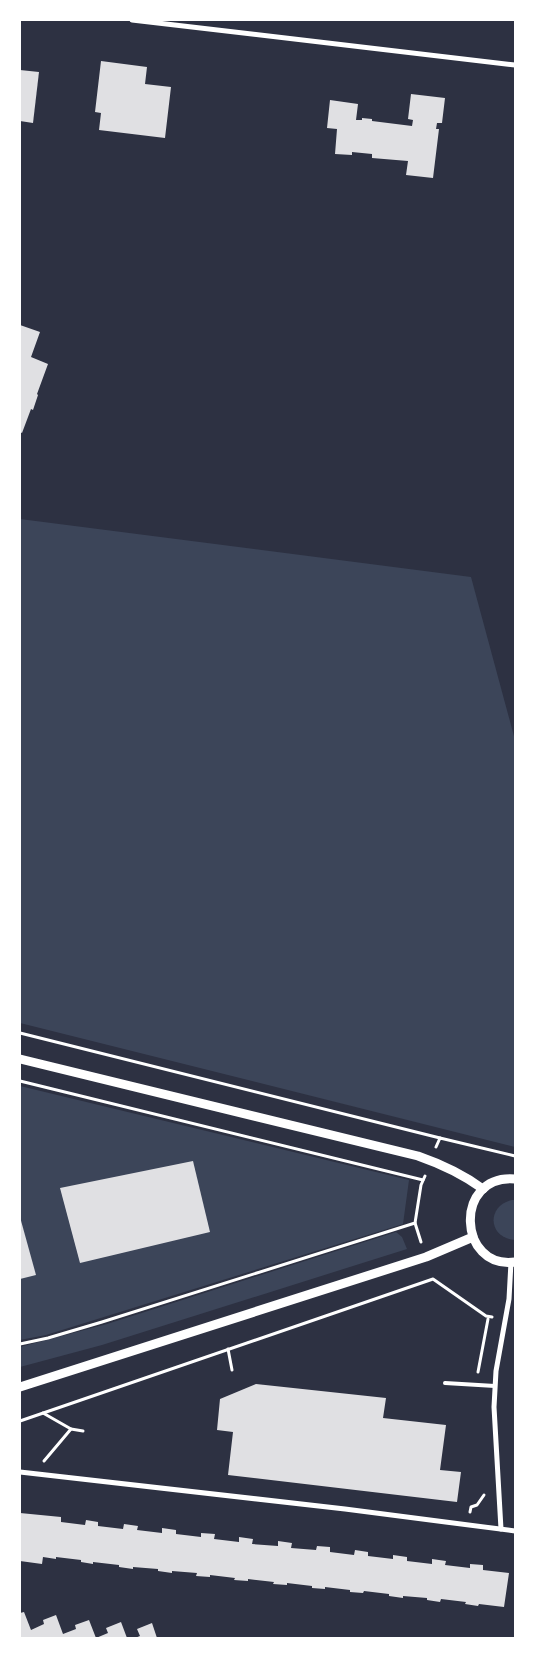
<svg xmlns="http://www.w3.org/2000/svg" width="535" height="1658" font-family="'Fira Sans Condensed',sans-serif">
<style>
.green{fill:#3c4559}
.building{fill:#e0e0e3}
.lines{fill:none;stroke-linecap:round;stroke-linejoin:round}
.path{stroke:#fff;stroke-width:3}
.service{stroke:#fff;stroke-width:4}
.minor{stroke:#fff;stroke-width:5}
.tertiary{stroke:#fff;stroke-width:9}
</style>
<rect width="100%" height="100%" fill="#2d3142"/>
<g class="green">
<polygon points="20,519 471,577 515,740 515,1147 20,1023"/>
<polygon points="20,1086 409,1180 403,1224 46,1335 20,1340"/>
<path d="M512 1200H515V1240C488 1238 486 1206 512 1200Z"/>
<polygon points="396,1232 402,1237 407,1249 102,1345 20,1367 20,1347 107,1324"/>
</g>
<g class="building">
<polygon points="101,61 147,67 145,84 171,87 165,138 99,130 101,113 95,112"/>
<polygon points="20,70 39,72 33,123 20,121"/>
<polygon points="411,94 445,98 442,123 437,123 436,129 439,129 433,178 406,175 408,161 372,158 372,154 352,152 352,155 335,154 337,129 327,128 330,100 358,104 356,120 362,120 362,118 372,119 372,121 412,126 413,120 408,119"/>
<polygon points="20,325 40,332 31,357 48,364 37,394 38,395 33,410 31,409 22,433 20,432"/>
<polygon points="193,1161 210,1232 80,1263 60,1188"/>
<polygon points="20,1217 36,1275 20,1279"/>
<polygon points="256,1384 386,1398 383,1418 446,1425 440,1470 461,1472 457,1502 228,1475 233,1432 217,1430 220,1399"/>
<polygon points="20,1513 61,1517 61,1522 85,1525 86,1520 98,1522 98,1526 123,1529 124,1524 138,1526 137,1530 162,1533 162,1528 176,1530 176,1534 201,1537 201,1533 215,1534 214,1539 239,1542 239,1537 253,1539 252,1544 278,1546 278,1541 292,1543 291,1548 316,1550 317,1546 330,1547 330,1552 354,1555 355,1550 368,1552 368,1556 393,1559 393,1555 407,1557 407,1561 432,1564 432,1559 446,1561 445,1565 470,1568 470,1564 483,1565 483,1570 509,1573 504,1607 479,1604 478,1606 465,1604 466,1602 441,1599 440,1602 427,1600 427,1598 403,1596 403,1598 389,1596 389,1594 364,1591 363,1593 350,1592 350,1590 325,1587 325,1589 312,1588 312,1586 287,1583 287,1585 273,1584 274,1582 248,1579 248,1581 234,1580 235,1578 210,1575 210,1577 196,1576 197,1573 172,1571 172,1573 158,1571 158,1569 133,1567 133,1569 119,1567 119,1565 93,1562 93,1564 81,1562 81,1560 56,1557 56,1559 43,1557 42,1564 20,1561"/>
<polygon points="24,1612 31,1630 44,1624 43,1620 56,1615 63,1634 76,1629 75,1625 89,1620 96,1638 108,1633 106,1628 121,1622 127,1638 20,1638 20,1613"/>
<polygon points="152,1623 157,1638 135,1638 140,1636 137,1629"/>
</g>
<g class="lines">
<g class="path">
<polyline points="20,1033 440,1138"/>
<polyline points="20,1081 423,1180"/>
<polyline points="436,1147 440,1138 515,1156"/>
<polyline points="415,1223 421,1242"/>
<polyline points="20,1344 48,1338 102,1322 415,1223 421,1185 425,1176"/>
<polyline points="228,1349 232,1370"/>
<polyline points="478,1372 488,1319"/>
<polyline points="43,1413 71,1429 44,1461"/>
<polyline points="20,1421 433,1279 486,1316 492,1317"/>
<polyline points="71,1429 83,1431"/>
<polyline points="470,1512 471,1507 477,1505 484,1495"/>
</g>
<polyline class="service" points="445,1383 495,1386"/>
<g class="minor">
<polyline points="132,20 515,65"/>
<polyline points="20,1472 345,1509 515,1531"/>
<polyline points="501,1529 494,1407 496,1371 509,1299 511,1262"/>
</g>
<g class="tertiary">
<path d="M20 1059 418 1156C441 1164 464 1175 483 1189"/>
<path d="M515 1179C453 1174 458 1270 515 1262"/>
<polyline points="20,1387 426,1257 473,1237"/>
</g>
</g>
<rect width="535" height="1658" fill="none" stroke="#ffffff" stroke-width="42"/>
</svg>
